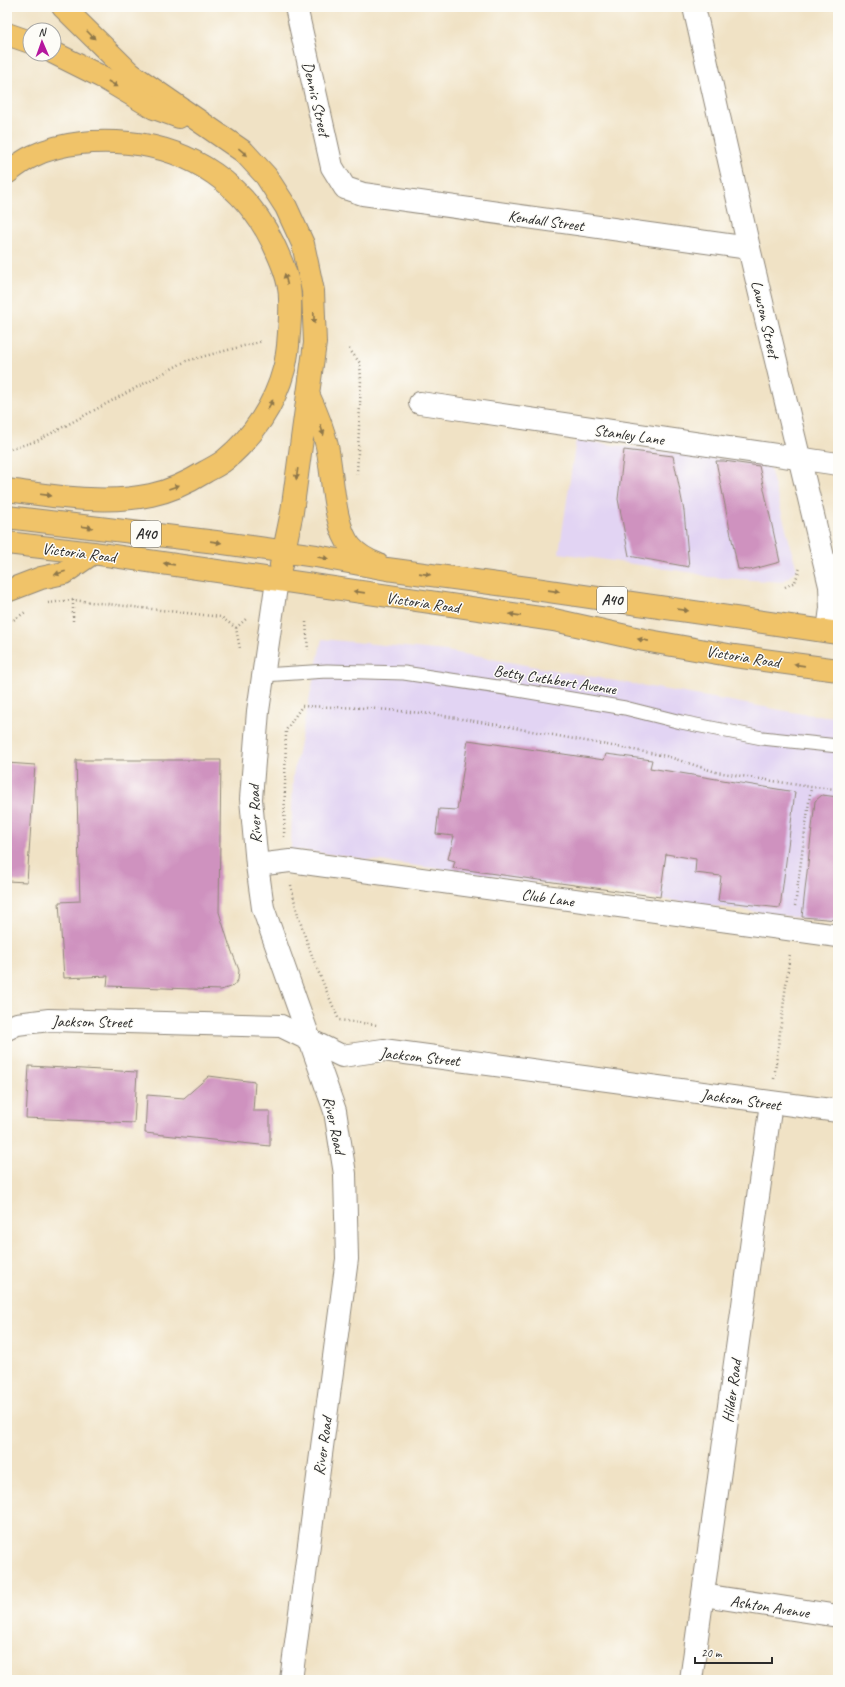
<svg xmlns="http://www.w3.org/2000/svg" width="845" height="1687" font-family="Caveat,sans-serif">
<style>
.built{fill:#e2d4f3}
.building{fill:#cf92bf}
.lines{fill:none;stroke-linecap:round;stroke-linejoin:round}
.lane-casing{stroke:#8e8678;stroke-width:15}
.street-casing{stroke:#8e8678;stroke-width:24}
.highway-casing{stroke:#8e8678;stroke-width:24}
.path{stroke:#8e8678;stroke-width:2.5;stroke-dasharray:1 3;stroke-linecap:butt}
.lane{stroke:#fff;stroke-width:13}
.street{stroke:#fff;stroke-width:22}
.highway{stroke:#f0c369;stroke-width:22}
.oneway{fill:#8e774a}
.labels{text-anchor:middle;stroke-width:3;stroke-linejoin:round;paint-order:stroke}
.shield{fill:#fdfcf7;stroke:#6a6a68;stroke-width:1}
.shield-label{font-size:15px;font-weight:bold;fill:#2b2b2b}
.street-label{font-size:16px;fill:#2b2b2b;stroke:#fdfcf7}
</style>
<rect width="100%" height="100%" fill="#fdfcf7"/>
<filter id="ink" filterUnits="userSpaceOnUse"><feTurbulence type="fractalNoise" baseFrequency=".025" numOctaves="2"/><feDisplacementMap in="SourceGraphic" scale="8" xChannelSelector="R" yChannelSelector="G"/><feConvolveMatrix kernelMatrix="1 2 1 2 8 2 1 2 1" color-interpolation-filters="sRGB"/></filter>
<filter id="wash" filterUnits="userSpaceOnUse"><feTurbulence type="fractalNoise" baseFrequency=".012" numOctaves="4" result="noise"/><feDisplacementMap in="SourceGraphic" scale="16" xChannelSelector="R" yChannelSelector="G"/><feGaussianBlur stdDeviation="0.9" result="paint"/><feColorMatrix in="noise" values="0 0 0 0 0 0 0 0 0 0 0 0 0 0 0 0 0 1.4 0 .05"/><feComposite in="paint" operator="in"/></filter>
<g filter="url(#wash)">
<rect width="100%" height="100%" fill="#f0e2c5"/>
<g class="built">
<polygon points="576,440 769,465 797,570 783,582 709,577 694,573 559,553"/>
<polygon points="322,639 446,651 803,714 838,717 838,923 291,849 293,775"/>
</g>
<g id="blocks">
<g class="building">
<polygon points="624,450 673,456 684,511 689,567 629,556 618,499"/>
<polygon points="716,461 724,461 759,466 780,562 750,570 738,569"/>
<polygon points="468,740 604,760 606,754 652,760 650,768 795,792 780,908 718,901 721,876 695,873 696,859 666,854 660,897 453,868 455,861 448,859 454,836 436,834 439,809 457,810"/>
<polygon points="76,760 221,760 219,912 229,944 239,970 238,980 233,986 221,990 107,986 108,976 64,978 59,902 80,901"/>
<polygon points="7,763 35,765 27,882 7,881"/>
<polygon points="822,795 838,797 838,920 802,917 815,801"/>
<polygon points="29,1066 137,1072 134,1123 26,1118"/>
<polygon points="209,1076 255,1082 253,1111 270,1111 270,1146 145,1133 147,1095 184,1098"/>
</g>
</g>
</g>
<g filter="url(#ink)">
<use href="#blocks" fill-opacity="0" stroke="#8e8678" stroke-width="1"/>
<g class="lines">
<g class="lane-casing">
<polyline id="lane" points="263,675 327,671 404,673 518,690 625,708 681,722 762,738 838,746"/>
</g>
<g class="street-casing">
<g id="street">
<polyline points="296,7 332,167 345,188 363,194 749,248"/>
<polyline points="694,7 749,248 830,586 831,608 828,631"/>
<polyline points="420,403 838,464"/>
<polyline points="277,580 258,711 251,799 257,865 263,908 335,1111 345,1174 347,1259 291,1680"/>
<polyline points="257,865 290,861 838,936"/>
<polyline points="7,1029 17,1024 49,1020 281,1026 342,1056 383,1050 838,1111"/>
<polyline points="703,1595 838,1616"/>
<polyline points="691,1680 771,1103"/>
</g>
</g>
<g class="highway-casing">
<g id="highway">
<polyline points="63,7 131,74 244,152 266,176 286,207 303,244 313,291 315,343 292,512 281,565"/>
<polyline points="7,34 30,42"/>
<polyline points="54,53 102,77 154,108 179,117"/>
<path d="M7 173C15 167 24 160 33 156 61 142 99 140 129 143 193 149 245 186 273 243 281 260 290 280 290 299 291 315 289 331 288 346 287 354 286 362 284 369 275 404 253 437 225 460 219 465 212 468 205 472 189 482 170 491 151 495 104 505 54 496 7 490"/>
<path d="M308 394C316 411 323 428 327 446 333 474 333 526 351 547 358 555 367 560 377 564"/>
<polyline points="7,517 216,542 316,556 387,569 535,589 838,633"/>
<polyline points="7,543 93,553 554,620 644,640 734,656 838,670"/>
<polyline points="7,591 41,578 64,573 93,553"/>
</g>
</g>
<g class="path">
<polyline points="349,349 360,363 361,380 357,475"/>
<polyline points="7,450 37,441 186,361 263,341"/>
<polyline points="785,587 795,582 800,568"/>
<polyline points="73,600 73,623"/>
<polyline points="48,603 73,600 221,617 236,628 240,649"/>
<polyline points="7,618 12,621 27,611"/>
<polyline points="306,622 308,650"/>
<polyline points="236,628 246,619"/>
<polyline points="284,837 286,730 302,706 367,708 432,714 510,727 666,756 716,772 811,787 838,789"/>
<path d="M291 885C300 932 320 976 339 1020L377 1025"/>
<polyline points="795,906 811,787"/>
<polyline points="774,1079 790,953"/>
</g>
<use href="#lane" class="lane"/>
<use href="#street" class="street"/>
<use href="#highway" class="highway"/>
</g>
<defs><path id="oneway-solid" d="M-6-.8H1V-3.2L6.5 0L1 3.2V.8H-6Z"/></defs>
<g class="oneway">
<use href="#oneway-solid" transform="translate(91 35) rotate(45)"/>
<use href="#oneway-solid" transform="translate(113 84) rotate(30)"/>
<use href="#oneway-solid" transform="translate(243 152) rotate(40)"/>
<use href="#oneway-solid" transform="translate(286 279) rotate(-104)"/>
<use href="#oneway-solid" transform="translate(314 318) rotate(88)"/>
<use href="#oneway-solid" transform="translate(270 405) rotate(-60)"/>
<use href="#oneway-solid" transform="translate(322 430) rotate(73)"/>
<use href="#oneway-solid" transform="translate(297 474) rotate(98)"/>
<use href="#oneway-solid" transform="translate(174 487) rotate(-20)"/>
<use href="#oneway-solid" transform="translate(46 495) rotate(7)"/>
<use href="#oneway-solid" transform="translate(87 527) rotate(7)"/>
<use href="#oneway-solid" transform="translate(216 542) rotate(8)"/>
<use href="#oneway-solid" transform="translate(323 558) rotate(10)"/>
<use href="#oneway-solid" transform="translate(169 564) rotate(-172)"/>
<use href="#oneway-solid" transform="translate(60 573) rotate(163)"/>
<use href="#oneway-solid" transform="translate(425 574) rotate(8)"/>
<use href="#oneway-solid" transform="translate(554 591) rotate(8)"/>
<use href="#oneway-solid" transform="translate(359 592) rotate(-172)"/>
<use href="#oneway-solid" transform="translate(683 610) rotate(8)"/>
<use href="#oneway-solid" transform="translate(515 615) rotate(-172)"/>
<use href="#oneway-solid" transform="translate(643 640) rotate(-169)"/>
<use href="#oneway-solid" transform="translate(799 665) rotate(-172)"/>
</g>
</g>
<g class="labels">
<g class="shield">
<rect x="131" y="521" width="30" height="26" rx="3"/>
<rect x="597" y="587" width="30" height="26" rx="3"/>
</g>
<g class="shield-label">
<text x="146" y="539">A40</text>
<text x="612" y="605">A40</text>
</g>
<g class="street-label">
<text transform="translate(317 99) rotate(77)" y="6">Dennis Street</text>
<text transform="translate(546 220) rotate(8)" y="6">Kendall Street</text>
<text transform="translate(766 319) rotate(77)" y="6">Lawson Street</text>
<text transform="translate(629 434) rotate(8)" y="6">Stanley Lane</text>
<text transform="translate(79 552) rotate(7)" y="6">Victoria Road</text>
<text transform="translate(423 602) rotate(8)" y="6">Victoria Road</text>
<text transform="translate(743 656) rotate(9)" y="6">Victoria Road</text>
<text transform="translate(555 679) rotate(9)" y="6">Betty Cuthbert Avenue</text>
<text transform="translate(254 814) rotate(-92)" y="6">River Road</text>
<text transform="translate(548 897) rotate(8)" y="6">Club Lane</text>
<text transform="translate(92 1021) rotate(1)" y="6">Jackson Street</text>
<text transform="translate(420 1056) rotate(6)" y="6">Jackson Street</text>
<text transform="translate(741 1099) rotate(8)" y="6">Jackson Street</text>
<text transform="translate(335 1125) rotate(78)" y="6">River Road</text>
<text transform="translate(731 1391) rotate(-82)" y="6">Hilder Road</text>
<text transform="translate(322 1446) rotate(-82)" y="6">River Road</text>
<text transform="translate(770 1606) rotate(9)" y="6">Ashton Avenue</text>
</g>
</g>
<rect width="845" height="1687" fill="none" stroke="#fdfcf7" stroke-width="24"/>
<g transform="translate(42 42) rotate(358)"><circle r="19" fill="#fdfcf7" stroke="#a9a8a5"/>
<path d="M0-3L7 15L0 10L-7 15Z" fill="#b5179e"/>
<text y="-6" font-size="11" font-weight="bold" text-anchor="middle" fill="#2b2b2b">N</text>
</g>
<path d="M695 1657v6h77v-6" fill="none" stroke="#2b2b2b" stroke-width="2"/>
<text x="701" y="1657" font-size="12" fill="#2b2b2b" stroke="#fdfcf7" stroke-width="3" paint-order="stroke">20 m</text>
</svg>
